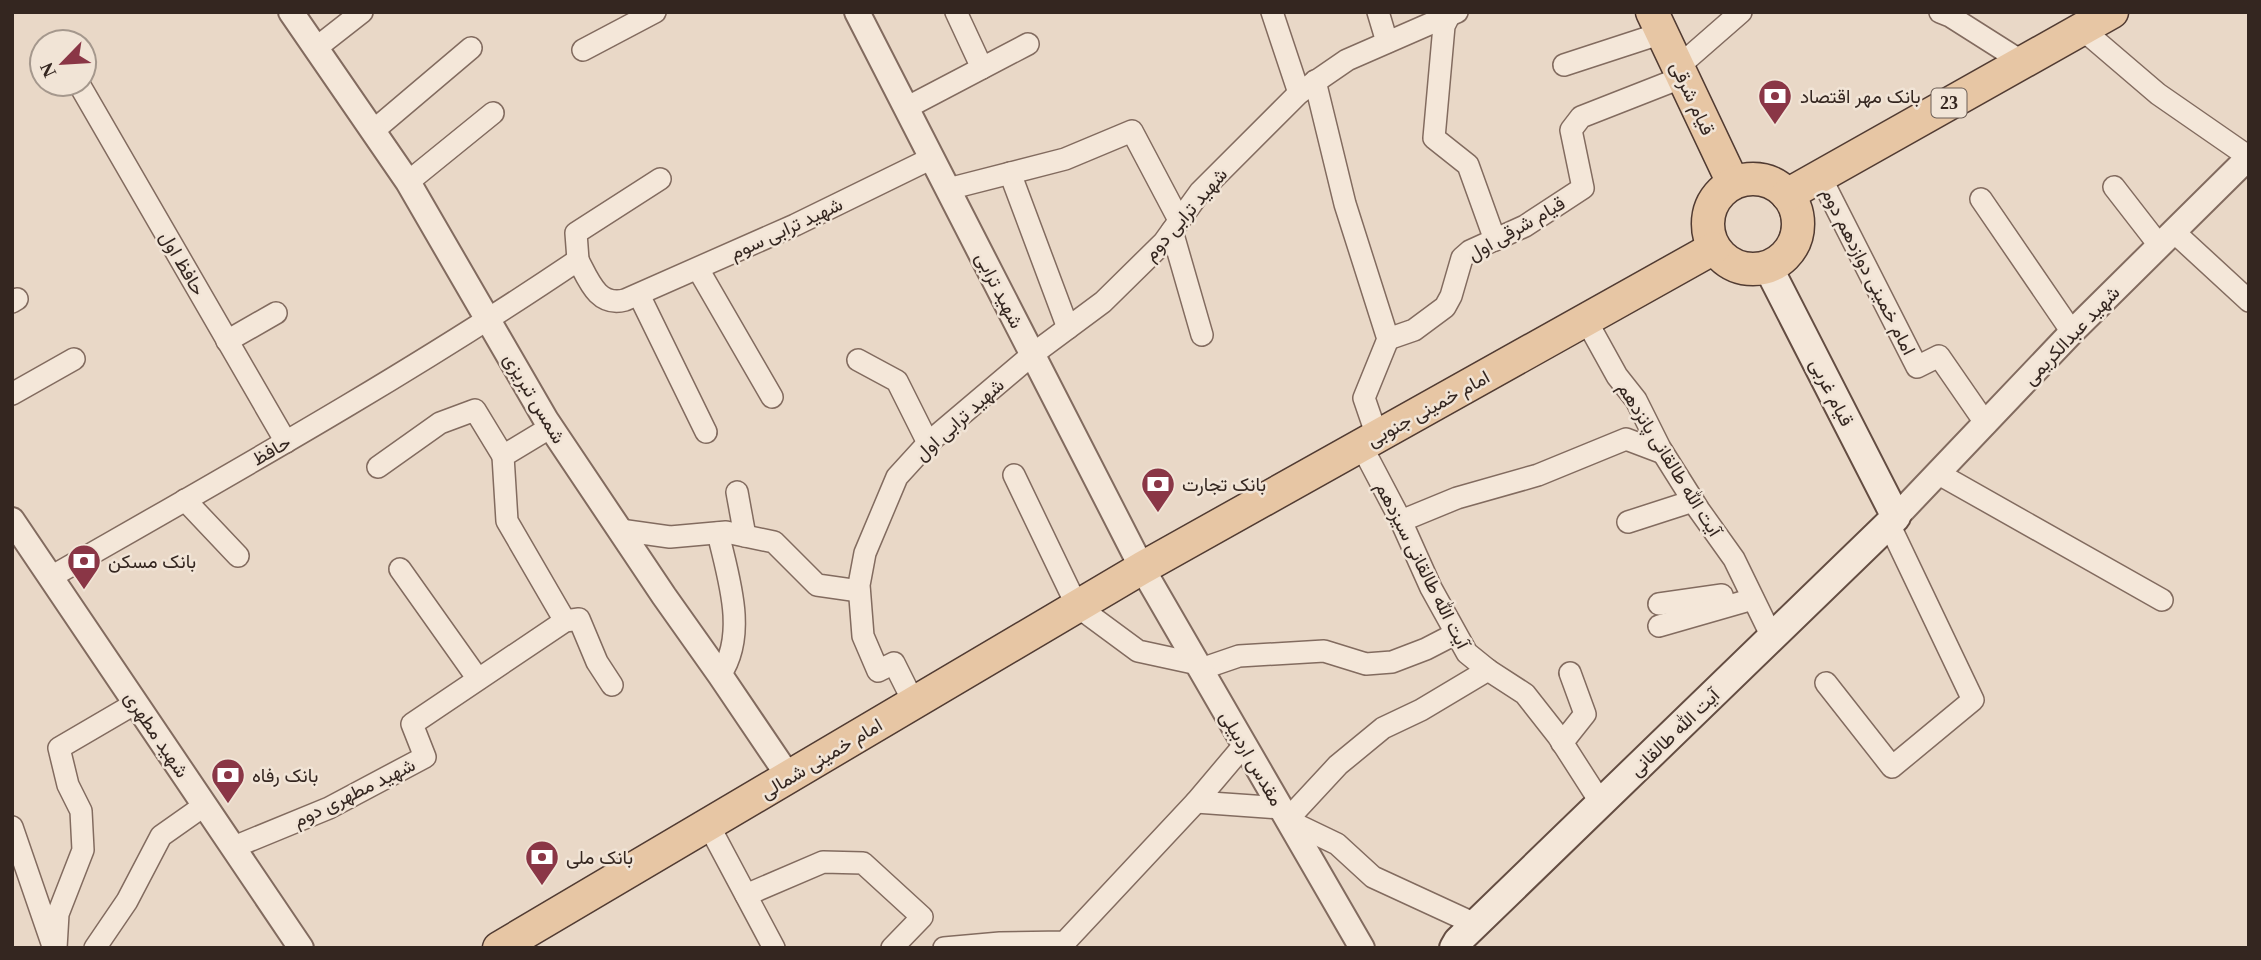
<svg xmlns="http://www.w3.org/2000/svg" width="2261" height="960" font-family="'Times New Roman',Vazirmatn,serif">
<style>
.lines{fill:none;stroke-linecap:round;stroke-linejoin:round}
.minor-casing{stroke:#826b5f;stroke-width:24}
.tertiary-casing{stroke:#826b5f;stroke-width:28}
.secondary-casing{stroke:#644d42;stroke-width:32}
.primary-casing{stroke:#513b32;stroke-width:35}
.minor{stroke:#f4e7d9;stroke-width:21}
.tertiary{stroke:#f4e7d9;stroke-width:24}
.secondary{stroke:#f4e7d9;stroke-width:28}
.primary{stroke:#e7c6a4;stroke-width:32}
.labels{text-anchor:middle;stroke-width:5;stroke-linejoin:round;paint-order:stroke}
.shield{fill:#f1e4d6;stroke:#6d5f57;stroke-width:2}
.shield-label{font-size:18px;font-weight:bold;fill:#342620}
.poi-label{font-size:19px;fill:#342620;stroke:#f1e4d6;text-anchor:start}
.street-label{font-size:19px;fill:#342620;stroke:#f1e4d6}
</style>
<rect width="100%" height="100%" fill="#e9d8c7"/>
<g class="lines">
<g class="minor-casing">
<g id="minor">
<polyline points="956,12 982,68"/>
<polyline points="1272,12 1299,93"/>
<polyline points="1378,12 1387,42"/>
<polyline points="1940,12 1950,16 2021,61"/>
<polyline points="1449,16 1444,26 1434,138 1468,165 1495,240"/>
<polyline points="2082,29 2158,94 2249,157"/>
<polyline points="316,48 362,12"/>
<polyline points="583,50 655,12"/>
<polyline points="1564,65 1662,33"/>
<polyline points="1678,67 1741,12"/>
<polyline points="1315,81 1345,204 1388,339 1364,398 1377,436"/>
<polyline points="79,84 286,442"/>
<polyline points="906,108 1028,44"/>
<polyline points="373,131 471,48"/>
<polyline points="1010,173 1068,328"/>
<polyline points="1820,176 1917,367 1939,356 1986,424"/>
<polyline points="408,182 493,113"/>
<polyline points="2114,187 2159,245"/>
<polyline points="948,189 1065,159 1132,131 1179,220"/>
<polyline points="1981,199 2072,332"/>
<polyline points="1172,231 1202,335"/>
<polyline points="2173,231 2249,301"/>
<polyline points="578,260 576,233 660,179"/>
<polyline points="698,269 772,397"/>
<polyline points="639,295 706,432"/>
<polyline points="12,302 17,299"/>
<polyline points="1586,320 1617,376 1636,400 1660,448 1699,510 1734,559 1772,637"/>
<polyline points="1388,339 1414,330 1445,307 1451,296 1462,258 1470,251 1525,226 1583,188 1571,130 1581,117 1683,77"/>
<polyline points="227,341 276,313"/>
<polyline points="858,360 897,381 928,443"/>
<polyline points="12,394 74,359"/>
<polyline points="551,427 503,456 507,521 565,621"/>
<polyline points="1361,445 1401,521 1431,588 1467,653 1488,670 1525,694 1558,736 1601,803"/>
<polyline points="378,467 440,423 475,410 503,456"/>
<polyline points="1939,474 2162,600"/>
<polyline points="1014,475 1077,606 1138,651 1198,664"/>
<polyline points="737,492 745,536"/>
<polyline points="185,500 238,556"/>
<polyline points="1401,521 1457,498 1538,475 1626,439 1663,453"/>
<polyline points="1628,522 1693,501"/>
<polyline points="620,530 670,537 726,532 774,542 817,585 859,591"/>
<path d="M718 533C728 577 748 634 720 675"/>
<polyline points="400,569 478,679"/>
<path d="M51 577C229 475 408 375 578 260 589 281 598 307 625 300L795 225 932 158"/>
<polyline points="1659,604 1722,595 1725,605"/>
<polyline points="1659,626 1753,599"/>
<polyline points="1201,669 1239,656 1324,651 1366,664 1392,662 1426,649 1455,634"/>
<polyline points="1826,683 1892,767 1973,700 1889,524"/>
<polyline points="914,703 894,663 878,671 863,636 859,585 865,553 897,477 928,443 1033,354 1103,302 1164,242 1200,192 1299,93 1347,60 1457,12"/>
<polyline points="1562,743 1585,714 1570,673"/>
<polyline points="1196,802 1281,808"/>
<polyline points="708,824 774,948"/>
<polyline points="12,827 53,946"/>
<polyline points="234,847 329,808 425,757 412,724 565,621 579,619 597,662 612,685"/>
<polyline points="746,895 823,862 863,863 922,917 892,948"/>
<polyline points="1475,924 1373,877 1337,844 1287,820 1338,765 1383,728 1421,710 1488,670"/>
<polyline points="56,948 58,914 83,850 81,811 68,785 59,748 136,703"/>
<polyline points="95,948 127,901 161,836 205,805"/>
<polyline points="944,948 1000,943 1065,942 1196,802 1245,744"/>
</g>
</g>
<g class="tertiary-casing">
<g id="tertiary">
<polyline points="291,12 408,182 546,420 664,596 720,675 789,777"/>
<polyline points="857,12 1142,568 1362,948"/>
<polyline points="1896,517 2072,332 2249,157"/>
<polyline points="12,520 301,948"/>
</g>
</g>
<g class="secondary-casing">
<polyline id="secondary" points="1454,948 1458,941 1896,517 1768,267"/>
</g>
<g class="primary-casing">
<g id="primary">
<polyline points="1652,12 1733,183"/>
<circle cx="1753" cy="224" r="45"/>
<polyline points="1787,195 2112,12"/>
<polyline points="499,948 1142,568 1714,248"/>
</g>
</g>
<use href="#minor" class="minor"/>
<use href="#tertiary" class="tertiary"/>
<use href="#secondary" class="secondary"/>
<use href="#primary" class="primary"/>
</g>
<defs>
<g id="bank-pin" transform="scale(1.75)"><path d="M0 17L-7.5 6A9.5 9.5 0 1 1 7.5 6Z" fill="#8a3646" stroke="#f1e4d6"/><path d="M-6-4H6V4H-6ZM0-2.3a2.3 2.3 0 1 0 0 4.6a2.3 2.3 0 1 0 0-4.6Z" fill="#fff"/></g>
</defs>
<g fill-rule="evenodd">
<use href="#bank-pin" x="1775" y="96"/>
<use href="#bank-pin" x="1158" y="484"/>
<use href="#bank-pin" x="84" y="561"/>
<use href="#bank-pin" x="228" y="775"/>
<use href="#bank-pin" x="542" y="857"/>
</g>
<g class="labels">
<rect class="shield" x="1931.5" y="88.5" width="35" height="29" rx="5"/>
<g class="shield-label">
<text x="1949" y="109">23</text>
</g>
<g class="poi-label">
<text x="1800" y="103">بانک مهر اقتصاد</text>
<text x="1182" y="491">بانک تجارت</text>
<text x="108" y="568">بانک مسکن</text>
<text x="252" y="782">بانک رفاه</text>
<text x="566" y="864">بانک ملی</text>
</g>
<g class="street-label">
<text transform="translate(1693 98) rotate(65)" y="7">قیام شرقی</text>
<text transform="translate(1185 214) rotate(-49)" y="7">شهید ترابی دوم</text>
<text transform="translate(786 228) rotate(-25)" y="7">شهید ترابی سوم</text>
<text transform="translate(1516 228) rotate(-30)" y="7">قیام شرقی اول</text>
<text transform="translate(183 263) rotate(60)" y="7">حافظ اول</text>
<text transform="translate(1869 271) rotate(63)" y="7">امام خمینی دوازدهم دوم</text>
<text transform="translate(1000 290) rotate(63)" y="7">شهید ترابی</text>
<text transform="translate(2071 335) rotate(-46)" y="7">شهید عبدالکریمی</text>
<text transform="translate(1832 392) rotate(63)" y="7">قیام غربی</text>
<text transform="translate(535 398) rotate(59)" y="7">شمس تبریزی</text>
<text transform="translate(1428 408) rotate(-29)" y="7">امام خمینی جنوبی</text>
<text transform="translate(959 419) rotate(-42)" y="7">شهید ترابی اول</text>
<text transform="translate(271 450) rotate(-30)" y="7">حافظ</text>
<text transform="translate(1670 459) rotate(58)" y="7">آیت الله طالقانی پانزدهم</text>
<text transform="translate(1423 565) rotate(63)" y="7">آیت الله طالقانی سیزدهم</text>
<text transform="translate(1674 732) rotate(-44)" y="7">آیت الله طالقانی</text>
<text transform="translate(157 734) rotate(56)" y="7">شهید مطهری</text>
<text transform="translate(821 758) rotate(-31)" y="7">امام خمینی شمالی</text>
<text transform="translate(1252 758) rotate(60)" y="7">مقدس اردبیلی</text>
<text transform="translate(354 792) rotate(-26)" y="7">شهید مطهری دوم</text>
</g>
</g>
<rect width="2261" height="960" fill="none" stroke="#342620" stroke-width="28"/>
<g transform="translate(63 63) rotate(245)"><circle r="33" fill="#f1e4d6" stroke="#a5988d" stroke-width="2"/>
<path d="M0-5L12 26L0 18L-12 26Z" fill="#8a3646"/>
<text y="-10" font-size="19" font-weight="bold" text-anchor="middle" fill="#342620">N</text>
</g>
</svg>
